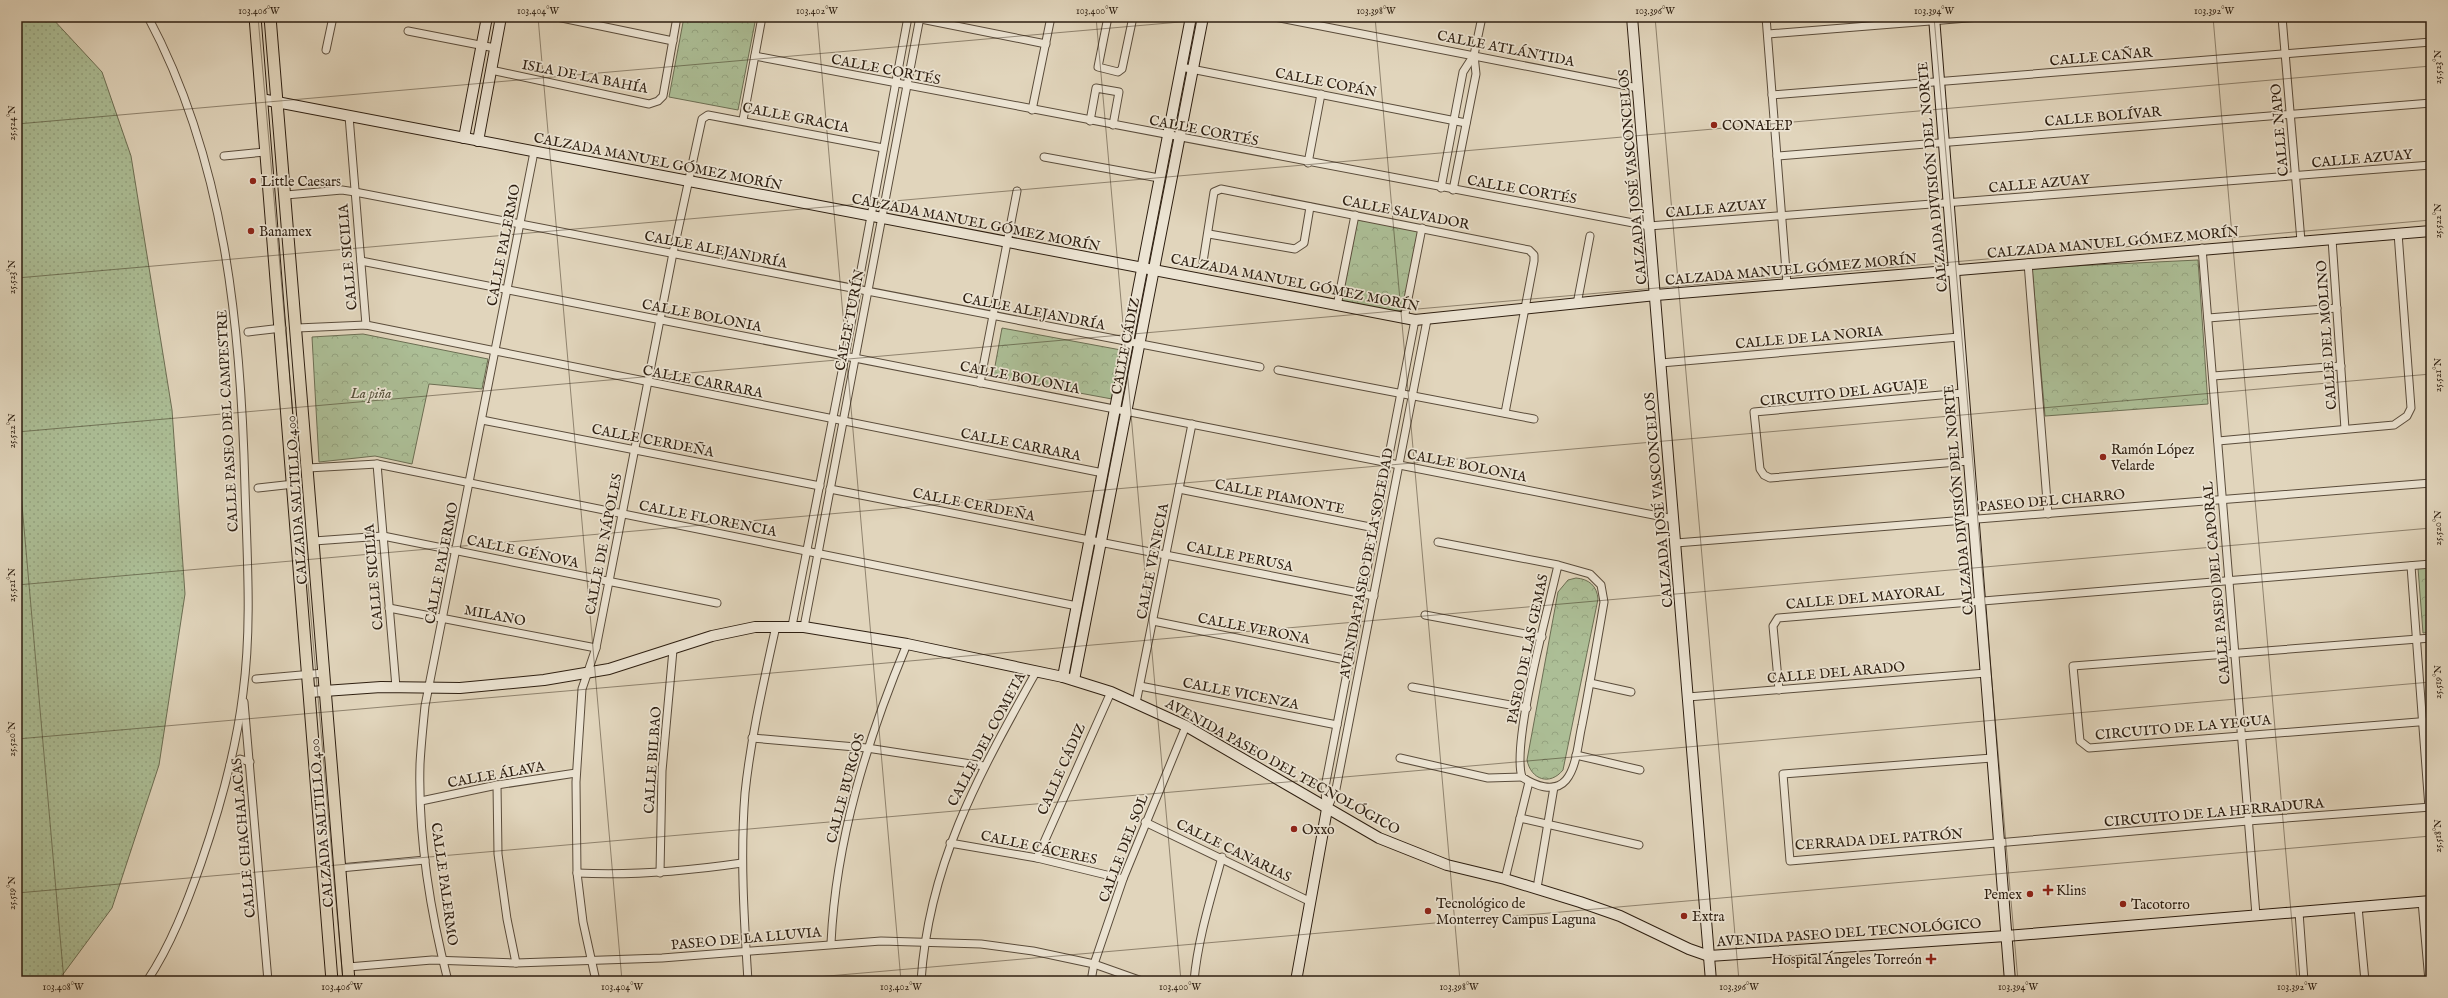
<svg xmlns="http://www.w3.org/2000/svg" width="2448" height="998" font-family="'IM FELL English',serif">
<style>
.grass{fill:url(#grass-dots);stroke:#6c6e53}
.park{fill:url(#park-crowns);stroke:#6c6e53}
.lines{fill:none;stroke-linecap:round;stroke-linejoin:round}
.street-casing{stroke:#5a4c3b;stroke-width:9}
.secondary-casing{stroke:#2d1e10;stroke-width:12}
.primary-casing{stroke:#2d1e10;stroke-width:13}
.street{stroke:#ece4d3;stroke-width:7}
.secondary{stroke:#ece4d3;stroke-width:10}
.primary{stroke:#e1d5bc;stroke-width:11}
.ticks{fill:none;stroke:#2d1e10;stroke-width:1;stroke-opacity:0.45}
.poi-dot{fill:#8f2418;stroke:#ece4d3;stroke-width:1.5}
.labels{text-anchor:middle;stroke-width:3.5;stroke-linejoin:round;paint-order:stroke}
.street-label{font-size:14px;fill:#2d1e10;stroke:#ece4d3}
.poi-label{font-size:14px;fill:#2d1e10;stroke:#ece4d3;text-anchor:start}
.park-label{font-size:14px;font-style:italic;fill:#534e38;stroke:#ece4d3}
.neatline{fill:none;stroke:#2d1e10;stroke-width:1.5}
.ticks-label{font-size:10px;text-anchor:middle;fill:#2d1e10}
</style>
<defs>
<pattern id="grass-dots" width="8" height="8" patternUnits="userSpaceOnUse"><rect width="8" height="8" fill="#acbe96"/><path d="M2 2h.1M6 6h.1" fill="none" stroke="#94a380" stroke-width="1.8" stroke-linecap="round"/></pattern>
<pattern id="park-crowns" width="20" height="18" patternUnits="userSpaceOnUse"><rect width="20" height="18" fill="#acbe96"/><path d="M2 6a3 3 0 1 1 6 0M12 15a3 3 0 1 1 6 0" fill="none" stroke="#94a380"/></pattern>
</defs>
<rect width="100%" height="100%" fill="#e1d5bc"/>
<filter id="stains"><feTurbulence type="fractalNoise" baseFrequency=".005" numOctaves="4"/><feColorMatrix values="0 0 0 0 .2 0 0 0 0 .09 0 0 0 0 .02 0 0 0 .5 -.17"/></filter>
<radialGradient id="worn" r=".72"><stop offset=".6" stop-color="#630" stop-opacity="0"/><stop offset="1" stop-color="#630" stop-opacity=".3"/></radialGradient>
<polygon class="grass" points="17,17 51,17 102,72 131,156 172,410 185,594 159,765 112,908 58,981 17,981"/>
<g class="park">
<polygon points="684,17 756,17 738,110 669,97"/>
<polygon points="1357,218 1419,231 1402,316 1340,304"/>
<polygon points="2198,260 2208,404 2045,416 2032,268"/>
<polygon points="1002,328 1121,350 1112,399 993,377"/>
<polygon points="363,334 488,359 482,389 429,384 412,464 375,456 319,462 312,337"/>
<polygon points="2431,567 2431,632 2423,633 2418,568"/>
<path d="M1576 578C1589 579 1597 586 1598 599L1563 770C1550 786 1531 780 1527 760L1558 592 1568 580Z"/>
</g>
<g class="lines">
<g class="street-casing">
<g id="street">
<polyline points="557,17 673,41"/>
<polyline points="911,17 1046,44"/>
<polyline points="1108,17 1098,67 1118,72 1122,69 1133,17"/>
<polyline points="1275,17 1638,88"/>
<polyline points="1766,17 1787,284"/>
<polyline points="2282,17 2301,241"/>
<polyline points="408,31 495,48"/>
<polyline points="1768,34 1980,17"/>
<polyline points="326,50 333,17"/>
<polyline points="755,56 1649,226 2431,165"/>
<polyline points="1181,67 1466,123"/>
<polyline points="491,70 649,104 658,101 663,96 677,17"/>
<polyline points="1772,95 2431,42"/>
<polyline points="1032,110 1051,17"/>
<polyline points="349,116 366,325"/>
<polyline points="743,120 762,17"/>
<polyline points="1090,121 1096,88 1119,92 1113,125"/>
<polyline points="224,156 265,152"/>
<polyline points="1777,156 2431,103"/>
<polyline points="1044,157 1159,178"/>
<polyline points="1308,163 1321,94"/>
<polyline points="1441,188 1463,72 1474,55"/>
<polyline points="1453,190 1476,74 1474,55 1482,17"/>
<polyline points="286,195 342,190 355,192 1260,367"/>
<polyline points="1209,234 1295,249 1304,243 1310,207"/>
<polyline points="2332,239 2345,429"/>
<polyline points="2202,248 2256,915"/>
<polyline points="361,261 1674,519"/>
<polyline points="1203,262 1214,192 1221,189 1529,250 1534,255 1534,261 1505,413"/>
<polyline points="2028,263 2048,514"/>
<polyline points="1577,304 1590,236"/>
<polyline points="1337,306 1355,215"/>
<polyline points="2208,318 2337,308"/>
<polyline points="1404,319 1422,228"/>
<polyline points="297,328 366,325 1103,473"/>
<polyline points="248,332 282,328"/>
<polyline points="1661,363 1959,337"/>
<polyline points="1278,370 1534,419"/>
<polyline points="2213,376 2341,366"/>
<polyline points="980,383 1017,191"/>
<polyline points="1963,393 1754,412 1760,469 1764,475 1770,478 1969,461"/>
<polyline points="482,420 820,486"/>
<polyline points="2218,441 2394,425 2407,416 2411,408 2398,233"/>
<polyline points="377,464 396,687"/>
<polyline points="308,468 377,464 1077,606"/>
<polyline points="258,488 294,484"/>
<polyline points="830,489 1374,596"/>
<polyline points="1179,489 1375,528"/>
<polyline points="314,541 383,536 717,603"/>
<path d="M1438 542 1558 565 1590 574 1601 585 1604 602C1597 643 1590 684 1582 725 1578 742 1577 767 1566 780 1554 794 1534 785 1522 777 1511 743 1549 606 1558 565"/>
<polyline points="1676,543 2431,483"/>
<polyline points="2411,566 2429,808"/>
<polyline points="389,608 596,648"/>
<polyline points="1425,615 1542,637"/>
<polyline points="1153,621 1350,661"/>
<polyline points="792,626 845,356 908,17"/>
<polyline points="804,627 920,17"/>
<polyline points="2431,638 2073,666 2080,741 2089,748 2431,721"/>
<polyline points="256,679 324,673"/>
<polyline points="1590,683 1631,692"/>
<polyline points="1140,686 1337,725"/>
<polyline points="1412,687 1527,708"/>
<polyline points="1779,690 1773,626 1778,618 2431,564"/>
<polyline points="1688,697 1986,673"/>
<polyline points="244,702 268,981"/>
<polyline points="1136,703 1192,424"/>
<polyline points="752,738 867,748 984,766"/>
<polyline points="1576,755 1640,770"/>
<polyline points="1400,758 1488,778 1522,777"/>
<polyline points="1992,758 1783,774 1790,861 2248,821 2431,807"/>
<polyline points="230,765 240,759 250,762"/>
<polyline points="497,785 498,854 507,919 516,963"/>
<polyline points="421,801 497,785 576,773"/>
<polyline points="1326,807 1325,787 1415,320"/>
<polyline points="1327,809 1336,789 1427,320"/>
<polyline points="1520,818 1639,845"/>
<polyline points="1145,822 1311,902"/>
<polyline points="950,843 1037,858 1123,879"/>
<polyline points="1037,858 1111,692"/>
<polyline points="340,868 425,860"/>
<path d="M577 873C633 876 687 871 742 863"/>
<polyline points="660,873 662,771 673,650"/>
<polyline points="1505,879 1529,782"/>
<polyline points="1537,888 1554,787"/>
<polyline points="2422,901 2429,981"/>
<polyline points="2358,907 2365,981"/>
<polyline points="2299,912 2304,981"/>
<path d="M831 943C836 839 867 740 907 644"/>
<polyline points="348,967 432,960 516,963 662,958 881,941 981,944 1033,951 1094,964 1142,981"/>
<path d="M147 981C171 945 187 903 201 863 220 808 236 751 243 693 252 626 247 556 245 488 241 327 225 161 148 17"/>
<path d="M448 981C430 911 418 836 420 764 421 745 423 726 425 706L534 152"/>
<polyline points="596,981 583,922 577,873 576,782 582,689 596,648 673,253 702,119 708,115 883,148"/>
<path d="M748 981C744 918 740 856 745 793 751 736 764 681 776 626"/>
<path d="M921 981C929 862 980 773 1036 672"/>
<polyline points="1091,981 1094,964 1123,879 1186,726"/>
<path d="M1194 981C1198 938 1211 898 1222 857"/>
</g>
</g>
<g class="secondary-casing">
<g id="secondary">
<polyline points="1632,17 1711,981"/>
<polyline points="1934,17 2010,981"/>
<polyline points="261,99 1415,320 1656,295 2431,231"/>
<polyline points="464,138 487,17"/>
<polyline points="478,141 501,17"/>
<polyline points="1063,677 1191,17"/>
<polyline points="1074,680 1203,17"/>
<polyline points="310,692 381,687 460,688 544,680 609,669 712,636 755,627 804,627 907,644 1063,677 1111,692 1186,726 1379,838 1447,865 1505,879 1580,902 1620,916 1689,949 1709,956 2006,936 2431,901"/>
<polyline points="1296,981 1327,809"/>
</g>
</g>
<g class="primary-casing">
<g id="primary">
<polyline points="255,17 332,981"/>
<polyline points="270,17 349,981"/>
</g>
</g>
<use href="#street" class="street"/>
<use href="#secondary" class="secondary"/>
<use href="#primary" class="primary"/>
</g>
<path class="ticks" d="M258 17 343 981M538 17 622 981M817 17 901 981M1096 17 1181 981M1375 17 1460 981M1655 17 1739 981M1934 17 2018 981M2213 17 2297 981M17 124 1237 17M17 278 2431 66M17 432 2431 220M17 448 64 981M17 585 2431 374M17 739 2431 528M17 893 2431 682M771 981 2431 836"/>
<g class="poi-dot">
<circle cx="1714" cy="125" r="4"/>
<circle cx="253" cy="181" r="4"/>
<circle cx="251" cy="231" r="4"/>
<circle cx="2103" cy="457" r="4"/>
<circle cx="1294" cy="829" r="4"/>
<path d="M2046 884h4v4h4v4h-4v4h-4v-4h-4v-4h4z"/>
<circle cx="2030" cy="894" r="4"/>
<circle cx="2123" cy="904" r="4"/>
<circle cx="1428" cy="911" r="4"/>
<circle cx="1684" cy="916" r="4"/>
<path d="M1929 953h4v4h4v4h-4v4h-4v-4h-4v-4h4z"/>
</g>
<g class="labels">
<g class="street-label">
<text transform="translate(1506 48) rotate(11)" y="5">CALLE ATLÁNTIDA</text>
<text transform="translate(2101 56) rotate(-5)" y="5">CALLE CAÑAR</text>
<text transform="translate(886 69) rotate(11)" y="5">CALLE CORTÉS</text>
<text transform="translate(585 76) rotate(11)" y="5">ISLA DE LA BAHÍA</text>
<text transform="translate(1326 82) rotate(11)" y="5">CALLE COPÁN</text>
<text transform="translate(2103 116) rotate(-5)" y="5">CALLE BOLÍVAR</text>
<text transform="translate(796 117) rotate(11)" y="5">CALLE GRACIA</text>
<text transform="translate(1204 130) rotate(11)" y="5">CALLE CORTÉS</text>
<text transform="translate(2279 130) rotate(-95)" y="5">CALLE NAPO</text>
<text transform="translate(2362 158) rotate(-5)" y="5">CALLE AZUAY</text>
<text transform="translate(658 161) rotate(11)" y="5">CALZADA MANUEL GÓMEZ MORÍN</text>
<text transform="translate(1632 177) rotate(-95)" y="5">CALZADA JOSÉ VASCONCELOS</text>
<text transform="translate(1932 177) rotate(-95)" y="5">CALZADA DIVISIÓN DEL NORTE</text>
<text transform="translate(2039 183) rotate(-5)" y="5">CALLE AZUAY</text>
<text transform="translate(1522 189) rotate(10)" y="5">CALLE CORTÉS</text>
<text transform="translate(1716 208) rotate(-5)" y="5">CALLE AZUAY</text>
<text transform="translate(1406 212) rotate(11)" y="5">CALLE SALVADOR</text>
<text transform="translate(976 222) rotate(11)" y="5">CALZADA MANUEL GÓMEZ MORÍN</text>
<text transform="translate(2113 242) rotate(-5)" y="5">CALZADA MANUEL GÓMEZ MORÍN</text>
<text transform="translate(503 245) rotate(-79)" y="5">CALLE PALERMO</text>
<text transform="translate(716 249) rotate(11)" y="5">CALLE ALEJANDRÍA</text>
<text transform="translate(347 257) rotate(-95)" y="5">CALLE SICILIA</text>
<text transform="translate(1791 269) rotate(-5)" y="5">CALZADA MANUEL GÓMEZ MORÍN</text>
<text transform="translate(1295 282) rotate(11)" y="5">CALZADA MANUEL GÓMEZ MORÍN</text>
<text transform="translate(1034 311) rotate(11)" y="5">CALLE ALEJANDRÍA</text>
<text transform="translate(702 315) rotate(11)" y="5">CALLE BOLONIA</text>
<text transform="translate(849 320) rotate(-79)" y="5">CALLE TURÍN</text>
<text transform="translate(2326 335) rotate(-94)" y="5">CALLE DEL MOLINO</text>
<text transform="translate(1809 337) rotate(-5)" y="5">CALLE DE LA NORIA</text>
<text transform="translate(1125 346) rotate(-79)" y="5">CALLE CÁDIZ</text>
<text transform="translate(1020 377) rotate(11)" y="5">CALLE BOLONIA</text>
<text transform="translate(703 381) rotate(11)" y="5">CALLE CARRARA</text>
<text transform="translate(1844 392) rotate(-6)" y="5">CIRCUITO DEL AGUAJE</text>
<text transform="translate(227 421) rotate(-93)" y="5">CALLE PASEO DEL CAMPESTRE</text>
<text transform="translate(653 440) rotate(11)" y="5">CALLE CERDEÑA</text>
<text transform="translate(1021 444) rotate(11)" y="5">CALLE CARRARA</text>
<text transform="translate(1467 465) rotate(11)" y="5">CALLE BOLONIA</text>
<text transform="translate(1280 496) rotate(11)" y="5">CALLE PIAMONTE</text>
<text transform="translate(296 500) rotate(-94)" y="5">CALZADA SALTILLO 400</text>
<text transform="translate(1658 500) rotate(-95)" y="5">CALZADA JOSÉ VASCONCELOS</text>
<text transform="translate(1958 500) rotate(-95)" y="5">CALZADA DIVISIÓN DEL NORTE</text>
<text transform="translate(2052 500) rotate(-5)" y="5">PASEO DEL CHARRO</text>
<text transform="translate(974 504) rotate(11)" y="5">CALLE CERDEÑA</text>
<text transform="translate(708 518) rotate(11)" y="5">CALLE FLORENCIA</text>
<text transform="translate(603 544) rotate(-79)" y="5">CALLE DE NÁPOLES</text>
<text transform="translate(523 551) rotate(12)" y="5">CALLE GÉNOVA</text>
<text transform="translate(1240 556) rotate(11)" y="5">CALLE PERUSA</text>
<text transform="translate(1152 561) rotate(-79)" y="5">CALLE VENECIA</text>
<text transform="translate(441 563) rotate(-79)" y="5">CALLE PALERMO</text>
<text transform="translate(1366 563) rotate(-79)" y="5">AVENIDA PASEO DE LA SOLEDAD</text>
<text transform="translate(373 577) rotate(-95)" y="5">CALLE SICILIA</text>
<text transform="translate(2216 583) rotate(-95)" y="5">CALLE PASEO DEL CAPORAL</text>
<text transform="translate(1865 597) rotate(-5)" y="5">CALLE DEL MAYORAL</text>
<text transform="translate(495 615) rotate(11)" y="5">MILANO</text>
<text transform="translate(1254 628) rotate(11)" y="5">CALLE VERONA</text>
<text transform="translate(1527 649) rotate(-78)" y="5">PASEO DE LAS GEMAS</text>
<text transform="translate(1836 672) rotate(-5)" y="5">CALLE DEL ARADO</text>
<text transform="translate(1241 693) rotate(11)" y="5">CALLE VICENZA</text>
<text transform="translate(2183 727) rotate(-5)" y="5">CIRCUITO DE LA YEGUA</text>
<text transform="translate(986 739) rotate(-62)" y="5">CALLE DEL COMETA</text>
<text transform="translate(652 760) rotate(-86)" y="5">CALLE BILBAO</text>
<text transform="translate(1283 766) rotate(29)" y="5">AVENIDA PASEO DEL TECNOLÓGICO</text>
<text transform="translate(1061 769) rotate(-66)" y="5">CALLE CÁDIZ</text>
<text transform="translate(496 774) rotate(-10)" y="5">CALLE ÁLAVA</text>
<text transform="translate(845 788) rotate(-75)" y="5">CALLE BURGOS</text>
<text transform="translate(2214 812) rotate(-5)" y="5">CIRCUITO DE LA HERRADURA</text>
<text transform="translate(321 823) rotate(-95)" y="5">CALZADA SALTILLO 400</text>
<text transform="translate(243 838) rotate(-95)" y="5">CALLE CHACHALACAS</text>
<text transform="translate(1879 839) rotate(-4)" y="5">CERRADA DEL PATRÓN</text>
<text transform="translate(1039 847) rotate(12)" y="5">CALLE CÁCERES</text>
<text transform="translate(1123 848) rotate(-69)" y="5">CALLE DEL SOL</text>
<text transform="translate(1234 850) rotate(26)" y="5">CALLE CANARIAS</text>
<text transform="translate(445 884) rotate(82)" y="5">CALLE PALERMO</text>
<text transform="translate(1849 932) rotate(-4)" y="5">AVENIDA PASEO DEL TECNOLÓGICO</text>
<text transform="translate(746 938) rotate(-5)" y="5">PASEO DE LA LLUVIA</text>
</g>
<g class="poi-label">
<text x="1722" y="130">CONALEP</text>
<text x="261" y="186">Little Caesars</text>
<text x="259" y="236">Banamex</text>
<text x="2111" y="454">Ramón López<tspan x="2111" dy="16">Velarde</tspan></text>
<text x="1302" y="834">Oxxo</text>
<text x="2056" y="895">Klins</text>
<text x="2022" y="899" text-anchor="end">Pemex</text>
<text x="1436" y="908">Tecnológico de<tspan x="1436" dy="16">Monterrey Campus Laguna</tspan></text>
<text x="2131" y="909">Tacotorro</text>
<text x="1692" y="921">Extra</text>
<text x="1922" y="964" text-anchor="end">Hospital Ángeles Torreón</text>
</g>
<g class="park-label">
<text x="371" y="398">La piña</text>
</g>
</g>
<rect width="2448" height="998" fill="none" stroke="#e1d5bc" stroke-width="44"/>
<rect x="22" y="22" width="2404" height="954" class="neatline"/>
<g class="ticks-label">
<text x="259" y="14">103.406°W</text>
<text x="538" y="14">103.404°W</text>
<text x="817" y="14">103.402°W</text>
<text x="1097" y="14">103.400°W</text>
<text x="1376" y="14">103.398°W</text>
<text x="1655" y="14">103.396°W</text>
<text x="1934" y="14">103.394°W</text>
<text x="2214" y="14">103.392°W</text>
<text transform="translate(2437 67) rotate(-90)" y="4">25.523°N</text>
<text transform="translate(11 123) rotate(-90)" y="4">25.524°N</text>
<text transform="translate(2437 221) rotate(-90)" y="4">25.522°N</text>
<text transform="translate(11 277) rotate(-90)" y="4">25.523°N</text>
<text transform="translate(2437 375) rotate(-90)" y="4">25.521°N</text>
<text transform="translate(11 431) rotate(-90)" y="4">25.522°N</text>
<text transform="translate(2437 528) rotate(-90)" y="4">25.520°N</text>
<text transform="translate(11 585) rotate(-90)" y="4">25.521°N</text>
<text transform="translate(2437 682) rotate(-90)" y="4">25.519°N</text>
<text transform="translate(11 739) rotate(-90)" y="4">25.520°N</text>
<text transform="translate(2437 836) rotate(-90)" y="4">25.518°N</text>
<text transform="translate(11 893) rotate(-90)" y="4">25.519°N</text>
<text x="63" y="990">103.408°W</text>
<text x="342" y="990">103.406°W</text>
<text x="622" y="990">103.404°W</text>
<text x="901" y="990">103.402°W</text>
<text x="1180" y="990">103.400°W</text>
<text x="1459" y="990">103.398°W</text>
<text x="1739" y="990">103.396°W</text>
<text x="2018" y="990">103.394°W</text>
<text x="2297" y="990">103.392°W</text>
</g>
<rect width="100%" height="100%" filter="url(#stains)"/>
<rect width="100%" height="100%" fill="url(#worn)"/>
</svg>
